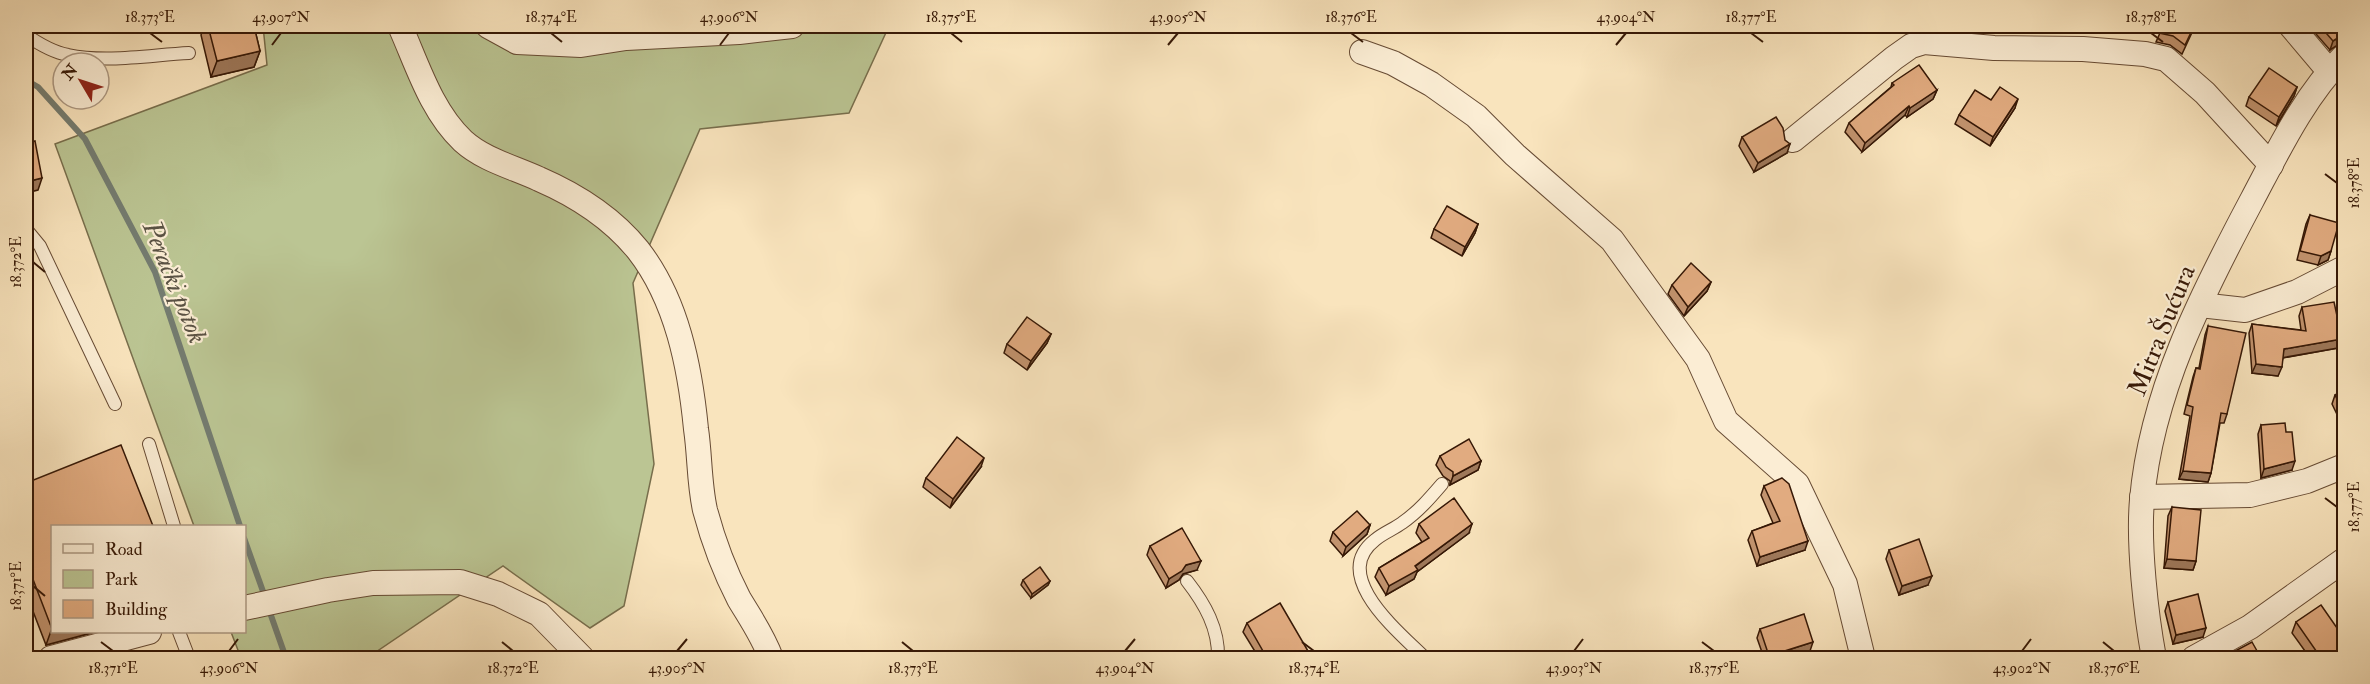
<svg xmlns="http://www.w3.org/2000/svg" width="2370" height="684" font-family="'IM FELL Double Pica',serif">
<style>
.green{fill:#bbc593;stroke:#786e4c;stroke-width:1.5}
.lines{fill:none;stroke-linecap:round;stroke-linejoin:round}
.stream{stroke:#747c70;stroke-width:6}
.lane-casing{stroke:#674b34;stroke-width:14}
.street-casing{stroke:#674b34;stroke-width:26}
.lane{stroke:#fbedd4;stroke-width:12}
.street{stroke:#fbedd4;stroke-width:24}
.wall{fill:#c2936e;stroke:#361806;stroke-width:1.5}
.shaded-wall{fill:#9e785a;stroke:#361806;stroke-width:1.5}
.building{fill:#e1ab80;stroke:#361806;stroke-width:1.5}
.ticks{fill:none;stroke:#361806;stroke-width:2}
.labels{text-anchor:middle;stroke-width:4.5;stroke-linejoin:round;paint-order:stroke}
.street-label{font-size:26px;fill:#361806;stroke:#fbedd4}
.water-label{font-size:27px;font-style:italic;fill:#5a5244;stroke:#fbedd4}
.neatline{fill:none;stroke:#361806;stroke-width:2}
.ticks-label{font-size:15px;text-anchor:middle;fill:#361806}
</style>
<rect width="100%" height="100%" fill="#f9e4bd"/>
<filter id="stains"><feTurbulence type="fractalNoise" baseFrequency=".00333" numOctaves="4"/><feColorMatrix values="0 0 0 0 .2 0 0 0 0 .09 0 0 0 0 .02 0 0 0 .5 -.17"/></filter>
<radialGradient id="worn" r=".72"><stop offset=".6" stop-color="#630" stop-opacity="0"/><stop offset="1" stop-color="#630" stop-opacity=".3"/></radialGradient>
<polygon class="green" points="263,26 889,26 849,113 700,129 633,283 654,464 624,606 590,628 503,566 367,658 241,658 231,632 244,632 244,526 194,526 55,144 267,65"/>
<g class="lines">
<g class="stream">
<polyline points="26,80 38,87 85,139 155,272 240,526"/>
<polyline points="244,538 265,597"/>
<polyline points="268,607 286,658"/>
</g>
<g class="lane-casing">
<g id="lane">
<path d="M26 35C39 44 52 52 68 55 106 63 150 55 189 53"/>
<polyline points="26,229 40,246 115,404"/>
<polyline points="149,444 174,526"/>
<path d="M1187 581C1205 604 1219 629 1218 658"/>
<polyline points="179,632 189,658"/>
<path d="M1425 658C1399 632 1329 576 1375 540 1383 533 1394 529 1402 523 1418 512 1430 498 1442 484"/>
</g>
</g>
<g class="street-casing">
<g id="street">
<path d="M400 26C417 64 431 111 463 141 484 160 513 167 539 179 576 195 612 218 638 250 677 300 690 367 696 429 700 456 699 483 705 510 713 540 725 572 739 599 751 619 763 636 771 658"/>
<polyline points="488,26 517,42 581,45 626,38 739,32 792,26"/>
<polyline points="2291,26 2329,71"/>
<polyline points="1362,52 1393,63 1431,84 1476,116 1515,155 1612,240 1698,359 1726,421 1797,484 1845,584 1863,658"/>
<polyline points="1793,140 1894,58 1911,46 1924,42 1994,48 2083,49 2145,54 2166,59 2205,93 2271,165"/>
<polyline points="2200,305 2245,310 2297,292 2344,268"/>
<polyline points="2142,497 2250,495 2307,481 2344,466"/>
<polyline points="244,608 328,590 373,583 460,582 498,594 539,614 582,658"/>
<polyline points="51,658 149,632"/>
<path d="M2154 658C2146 615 2138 544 2142 500 2151 393 2202 294 2252 200 2278 151 2304 96 2344 56"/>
<polyline points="2194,658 2250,627 2344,560"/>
</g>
</g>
<use href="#lane" class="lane"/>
<use href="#street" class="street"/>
</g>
<g class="wall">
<polygon points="204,26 254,26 260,51 254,67 211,77 201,35"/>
<polygon points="2163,26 2195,26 2182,54 2170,45 2156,42"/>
<polygon points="2309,26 2344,26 2330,50"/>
<polygon points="1892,83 1937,90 1933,99 1907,117 1905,115 1862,152 1845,132 1849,123 1891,87"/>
<polygon points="2297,87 2294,96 2276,126 2246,106 2249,97"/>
<polygon points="1991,100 2015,108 1990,146 1955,124 1959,115"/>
<polygon points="1742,137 1787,153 1754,172 1739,146"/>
<polygon points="2310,215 2331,251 2328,260 2318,265 2297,260 2306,224"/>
<polygon points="1478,224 1475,233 1462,256 1431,238 1434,229"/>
<polygon points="1711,282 1707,291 1684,316 1668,294 1672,285"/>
<polygon points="2302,307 2338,348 2283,358 2278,376 2252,373 2249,333 2252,324 2301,330 2299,316"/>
<polygon points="2208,326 2227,414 2224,423 2220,423 2211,473 2208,482 2179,479 2190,416 2184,414 2193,377 2196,368 2199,368 2205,335"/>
<polygon points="1051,334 1047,343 1027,370 1004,353 1007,344"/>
<polygon points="2344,390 2344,429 2332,404 2335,395"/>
<polygon points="2261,425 2292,470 2261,478 2258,434"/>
<polygon points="1440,456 1481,461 1478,470 1450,485 1450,481 1443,476 1436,465"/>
<polygon points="981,467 950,508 923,487 926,478"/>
<polygon points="2344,480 2344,499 2339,490 2342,481"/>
<polygon points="26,483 52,632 95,632 46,645 26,593"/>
<polygon points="1764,486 1805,550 1757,566 1748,540 1752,531 1773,523 1761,495"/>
<polygon points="2172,507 2196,561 2193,570 2164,568 2168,516"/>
<polygon points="1419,524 1469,533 1417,572 1414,579 1386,595 1375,577 1379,568 1422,542 1416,533"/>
<polygon points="1370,525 1367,534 1343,556 1330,541 1333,532"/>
<polygon points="1150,546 1197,570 1183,574 1179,580 1166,588 1147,555"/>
<polygon points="1889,550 1928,585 1899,595 1886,559"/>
<polygon points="1023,580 1050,581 1048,585 1031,598 1021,585"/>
<polygon points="2168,602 2203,637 2173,644 2165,611"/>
<polygon points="2296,622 2344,658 2310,658 2292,633"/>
<polygon points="1247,623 1312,658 1321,658 1259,658 1243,632"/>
<polygon points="1760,629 1810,651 1786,658 1764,658 1757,638"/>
</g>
<g class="shaded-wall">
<polygon points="2344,34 2344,41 2330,50 2333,41"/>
<polygon points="260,51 254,67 211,77 217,61"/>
<polygon points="2297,87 2294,96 2276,126 2279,117"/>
<polygon points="1937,90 1933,99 1907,117 1910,108"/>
<polygon points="2018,99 2015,108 1990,146 1993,137"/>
<polygon points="1909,106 1905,115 1862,152 1865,143"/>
<polygon points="1790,144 1787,153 1754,172 1758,163"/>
<polygon points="42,178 38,190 26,193 26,182"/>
<polygon points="1478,224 1475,233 1462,256 1465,247"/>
<polygon points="2331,251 2328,260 2318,265 2321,256"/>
<polygon points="1711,282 1707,291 1684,316 1688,307"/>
<polygon points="1051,334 1047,343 1027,370 1031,361"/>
<polygon points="2342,339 2338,348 2281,358 2284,349"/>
<polygon points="2256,364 2282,367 2278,376 2252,373"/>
<polygon points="984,458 981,467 950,508 953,499"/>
<polygon points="1481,461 1478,470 1450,485 1453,476"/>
<polygon points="2295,461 2292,470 2261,478 2264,469"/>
<polygon points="2183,471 2211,473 2208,482 2179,479"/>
<polygon points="1472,524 1469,533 1417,572 1414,579 1386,595 1389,586"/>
<polygon points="1370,525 1367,534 1343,556 1346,547"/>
<polygon points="1808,541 1805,550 1757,566 1760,557"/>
<polygon points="2167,559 2196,561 2193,570 2164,568"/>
<polygon points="1201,561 1197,570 1183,574 1179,580 1166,588 1169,579 1186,565"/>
<polygon points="1932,576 1928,585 1899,595 1902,586"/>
<polygon points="1050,581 1048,585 1031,598 1032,594"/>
<polygon points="52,628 52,632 95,632 46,645"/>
<polygon points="2206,628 2203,637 2173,644 2176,635"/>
<polygon points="1813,642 1810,651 1786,658 1768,658 1769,656"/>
</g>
<g class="building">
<polygon points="208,26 254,26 260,51 217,61"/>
<polygon points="2163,26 2194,26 2185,45 2173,36 2159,33"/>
<polygon points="2320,26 2344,26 2344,34 2333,41"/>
<polygon points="1919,65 1937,90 1910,108 1909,106 1865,143 1849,123 1894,85 1892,83"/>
<polygon points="2269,68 2297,87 2279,117 2249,97"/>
<polygon points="2000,87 2018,99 1993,137 1959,115 1975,90 1991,100"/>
<polygon points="1776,117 1783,128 1785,140 1790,144 1758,163 1742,137"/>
<polygon points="35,141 42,178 26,182 26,143"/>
<polygon points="1447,206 1478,224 1465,247 1434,229"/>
<polygon points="2310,215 2339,223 2331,251 2321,256 2300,251"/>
<polygon points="1691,263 1711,282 1688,307 1672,285"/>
<polygon points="2334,302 2342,339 2284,349 2282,367 2256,364 2252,324 2306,331 2302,307"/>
<polygon points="1027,317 1051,334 1031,361 1007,344"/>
<polygon points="2208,326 2246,333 2227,414 2221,413 2211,473 2183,471 2193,407 2187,405 2196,368 2200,369"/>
<polygon points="2344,390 2344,413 2335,395"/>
<polygon points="2285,423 2286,432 2292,432 2295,461 2264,469 2261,425"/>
<polygon points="957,437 984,458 953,499 926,478"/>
<polygon points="1469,439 1481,461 1453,476 1453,472 1446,467 1440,456"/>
<polygon points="121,445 153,526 52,526 52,629 26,561 26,483"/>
<polygon points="1782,478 1789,484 1808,541 1760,557 1752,531 1780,521 1764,486"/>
<polygon points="1454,498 1472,524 1415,566 1418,570 1389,586 1379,568 1429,538 1419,524"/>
<polygon points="2172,507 2201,510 2196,561 2167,559"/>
<polygon points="1357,511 1370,525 1346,547 1333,532"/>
<polygon points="1182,528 1201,561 1186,565 1182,571 1169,579 1150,546"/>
<polygon points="1919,539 1932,576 1902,586 1889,550"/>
<polygon points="1040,567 1050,581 1032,594 1023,580"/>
<polygon points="2198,594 2206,628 2176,635 2168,602"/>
<polygon points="1280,603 1312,658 1319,655 1321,658 1267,658 1247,623"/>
<polygon points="2321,605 2344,638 2344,658 2321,658 2296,622"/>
<polygon points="1804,614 1813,642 1769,656 1760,629"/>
<polygon points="2252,642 2261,658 2224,658 2224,657"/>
</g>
<path class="ticks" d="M150 33 162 42M551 33 562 42M951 33 962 42M1351 33 1363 42M1751 33 1763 42M2151 33 2163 42M272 45 281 33M720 45 729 33M1168 45 1178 33M1616 45 1626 33M2325 174 2337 183M33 262 45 272M2325 498 2337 507M33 586 45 596M101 642 113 651M502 642 513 651M902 642 913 651M1302 642 1314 651M1702 642 1714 651M2103 642 2114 651M229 651 238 639M677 651 687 639M1125 651 1135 639M1574 651 1583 639M2022 651 2031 639"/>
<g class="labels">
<g class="street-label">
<text transform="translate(2161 330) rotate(-68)" y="9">Mitra Šućura</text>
</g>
<g class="water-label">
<text transform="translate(175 282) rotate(68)" y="9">Perački potok</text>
</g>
</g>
<rect width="2370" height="684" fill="none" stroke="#f9e4bd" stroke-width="66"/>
<rect x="51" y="525" width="195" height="108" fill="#fbedd4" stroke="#ac9882" stroke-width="1.5"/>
<rect x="63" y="544" width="30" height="9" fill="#fbedd4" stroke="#ac9882" stroke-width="1.5"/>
<text x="105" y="555" font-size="18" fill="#361806">Road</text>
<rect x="63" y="570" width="30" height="18" fill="#bbc593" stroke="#ac9882" stroke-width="1.5"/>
<text x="105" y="585" font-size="18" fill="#361806">Park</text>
<rect x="63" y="600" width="30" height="18" fill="#e1ab80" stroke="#ac9882" stroke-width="1.5"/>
<text x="105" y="615" font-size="18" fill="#361806">Building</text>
<g transform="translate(81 81) rotate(309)"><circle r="28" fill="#fbedd4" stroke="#ac9882" stroke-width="1.5"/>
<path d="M0-4.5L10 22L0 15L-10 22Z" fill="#8f2418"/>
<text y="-9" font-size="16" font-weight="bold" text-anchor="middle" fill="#361806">N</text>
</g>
<rect x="33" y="33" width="2304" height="618" class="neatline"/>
<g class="ticks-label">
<text x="150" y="22">18.373°E</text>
<text x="281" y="22">43.907°N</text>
<text x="551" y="22">18.374°E</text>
<text x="729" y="22">43.906°N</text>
<text x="951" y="22">18.375°E</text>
<text x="1178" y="22">43.905°N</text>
<text x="1351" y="22">18.376°E</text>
<text x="1626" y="22">43.904°N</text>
<text x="1751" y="22">18.377°E</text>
<text x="2151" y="22">18.378°E</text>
<text transform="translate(2354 183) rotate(-90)" y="5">18.378°E</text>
<text transform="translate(16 262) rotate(-90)" y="5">18.372°E</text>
<text transform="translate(2354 507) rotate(-90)" y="5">18.377°E</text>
<text transform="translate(16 586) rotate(-90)" y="5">18.371°E</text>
<text x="113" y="673">18.371°E</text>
<text x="229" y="673">43.906°N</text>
<text x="513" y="673">18.372°E</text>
<text x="677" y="673">43.905°N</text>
<text x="913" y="673">18.373°E</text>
<text x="1125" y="673">43.904°N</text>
<text x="1314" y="673">18.374°E</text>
<text x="1574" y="673">43.903°N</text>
<text x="1714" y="673">18.375°E</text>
<text x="2022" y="673">43.902°N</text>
<text x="2114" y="673">18.376°E</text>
</g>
<rect width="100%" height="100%" filter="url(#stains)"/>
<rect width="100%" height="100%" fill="url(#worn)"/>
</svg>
